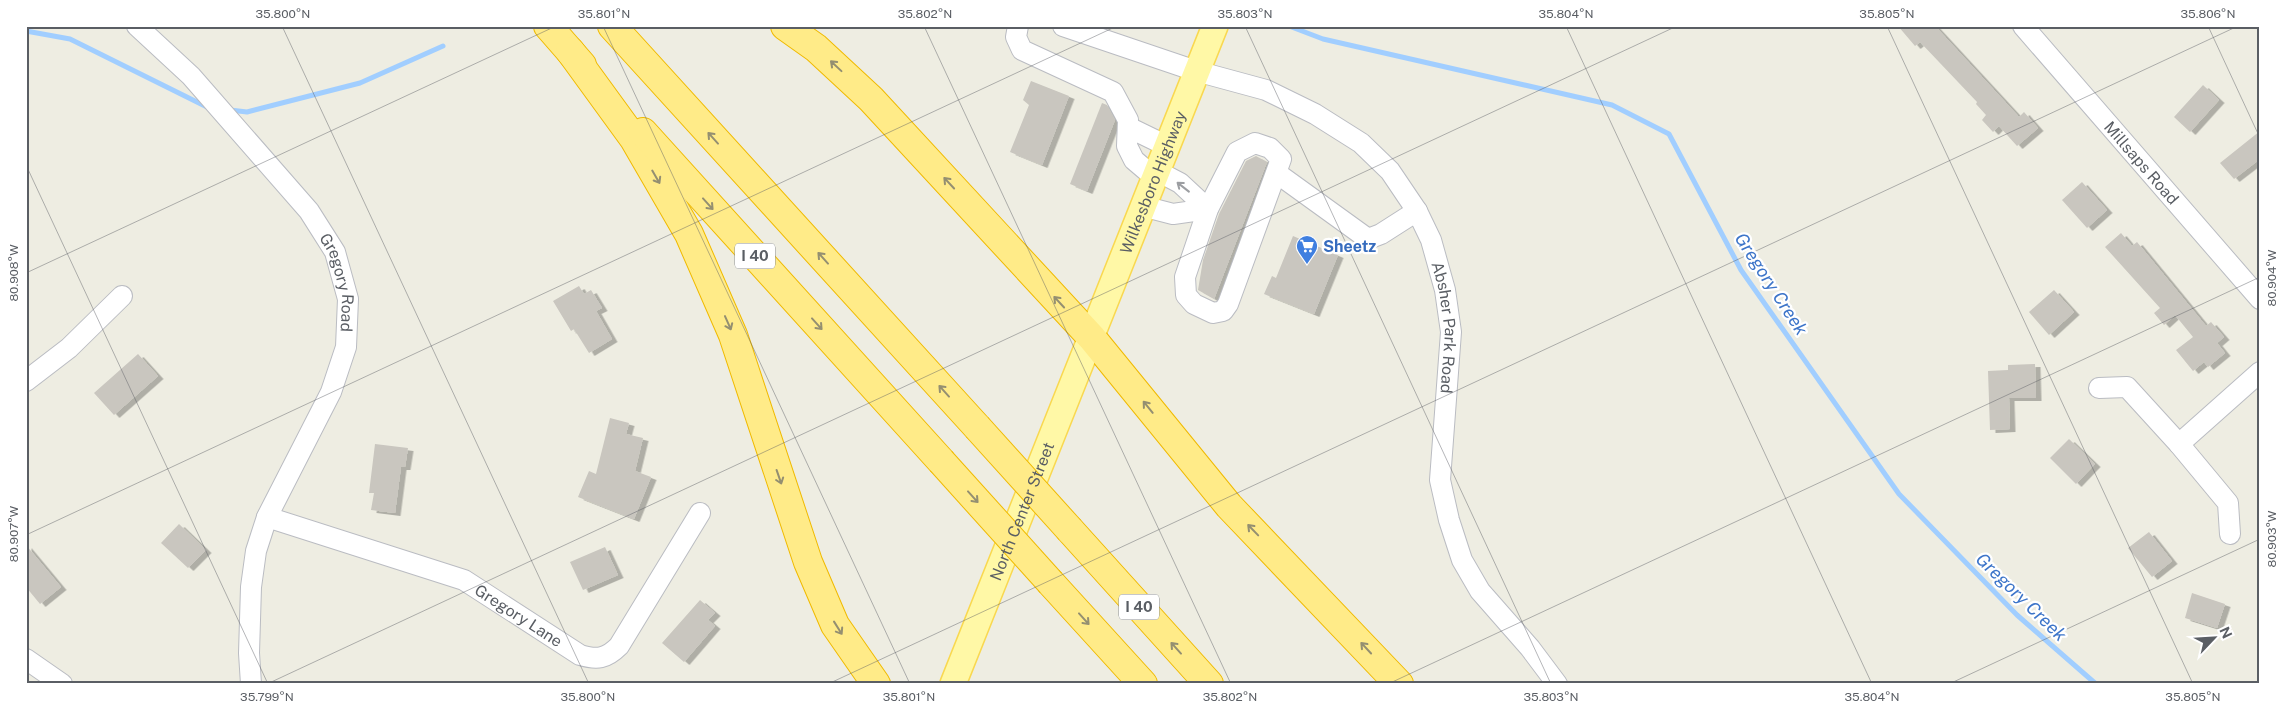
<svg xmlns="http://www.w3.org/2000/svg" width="2286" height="710" font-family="'Public Sans',sans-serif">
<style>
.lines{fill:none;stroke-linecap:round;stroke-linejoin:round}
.stream{stroke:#a1ceff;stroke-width:5}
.building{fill:#c9c6bf;filter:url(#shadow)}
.minor-casing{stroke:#babcc2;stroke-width:22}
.major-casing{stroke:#f9d850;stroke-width:28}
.highway-casing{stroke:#f0ba00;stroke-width:30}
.minor{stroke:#fff;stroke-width:20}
.major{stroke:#fff8a6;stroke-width:25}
.highway{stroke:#ffeb88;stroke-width:28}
.highway-bridge-casing{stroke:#f0ba00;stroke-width:30;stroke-linecap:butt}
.highway-bridge{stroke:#ffeb88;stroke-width:28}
.oneway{stroke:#948f71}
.oneway2{stroke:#9c9ea2}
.ticks{fill:none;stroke:#5a5e64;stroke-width:1;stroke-opacity:0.45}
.labels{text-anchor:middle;stroke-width:4.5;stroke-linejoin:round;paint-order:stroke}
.shield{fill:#fff;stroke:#8c8e92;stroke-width:1}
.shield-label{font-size:15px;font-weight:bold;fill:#5a5e64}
.street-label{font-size:16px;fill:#5a5e64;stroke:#fff}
.shop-label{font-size:16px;font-weight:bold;fill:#366cbe;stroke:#fff;text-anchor:start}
.water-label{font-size:18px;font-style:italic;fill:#3d75c9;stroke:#fff}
.neatline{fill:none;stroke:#5a5e64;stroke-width:2}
.ticks-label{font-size:12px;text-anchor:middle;fill:#5a5e64}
</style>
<defs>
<filter id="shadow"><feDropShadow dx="5.5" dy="3" stdDeviation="0" flood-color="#0004"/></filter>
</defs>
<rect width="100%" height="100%" fill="#eeede2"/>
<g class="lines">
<g class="stream">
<polyline points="1289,26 1323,39 1612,105 1669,134 1741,270 1899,494 2017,615 2096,684"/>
<polyline points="26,31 70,39 209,108"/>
<polyline points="230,110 247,112 360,83 443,46"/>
</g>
</g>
<g class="building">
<polygon points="1898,26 1935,26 2019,117 2024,112 2038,128 2017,146 1999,126 1993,132 1982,120 1986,115 1976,104 1977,102 1920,42 1915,46"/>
<polygon points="1031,81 1069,96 1042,165 1010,152 1029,105 1023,100"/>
<polygon points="2203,85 2219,100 2190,132 2174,117"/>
<polygon points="1102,103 1107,105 1115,120 1087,191 1070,184"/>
<polygon points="2260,131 2260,159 2234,179 2220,163"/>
<polygon points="1256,156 1267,162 1214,299 1198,290 1203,260 1219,214 1246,161"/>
<polygon points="2082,182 2107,210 2087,228 2062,200"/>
<polygon points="2121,233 2132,246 2137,242 2206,326 2211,322 2224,337 2217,343 2225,353 2208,367 2204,362 2193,371 2176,350 2193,337 2175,315 2164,325 2154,313 2160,308 2105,247"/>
<polygon points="1293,236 1338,255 1314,314 1264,294 1272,276 1276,278"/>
<polygon points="579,286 584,294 591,290 602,308 596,311 612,339 589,353 574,329 571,331 553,301"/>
<polygon points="2054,290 2074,312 2049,335 2029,312"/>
<polygon points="138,354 158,376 114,415 94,393"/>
<polygon points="2035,364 2036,398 2009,398 2010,429 1990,430 1988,371 2008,370 2008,365"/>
<polygon points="610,418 629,423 626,434 643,438 635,471 651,477 634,519 578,497 589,471 596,474"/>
<polygon points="2069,439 2095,464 2076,484 2050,458"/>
<polygon points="375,444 408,448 405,467 401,467 395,513 371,510 374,493 369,493"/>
<polygon points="179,524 206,550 188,568 161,543"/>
<polygon points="2149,532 2172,561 2152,577 2128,548"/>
<polygon points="26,545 61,587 40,604 26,587"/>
<polygon points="605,547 618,575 583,590 570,562"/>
<polygon points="2192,593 2225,604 2217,628 2185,618"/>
<polygon points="700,600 715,613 708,620 715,626 684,662 662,643"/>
</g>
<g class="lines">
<g class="minor-casing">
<g id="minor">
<path id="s1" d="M137 26 191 76 309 211 335 252 348 299 346 347 331 392 267 517 256 551 251 587 249 653 251 684"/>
<polyline points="1018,26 1016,37 1022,50 1113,92 1128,120 1127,146 1134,160 1154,177"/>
<path id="s2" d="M1063 26 1196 71 1266 90 1315 114 1361 143 1390 171 1417 211 1431 240 1445 290 1451 332 1440 480 1449 520 1462 560 1480 591 1530 648 1557 684"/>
<path id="s3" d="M2023 26 2260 299"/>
<polyline points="1128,127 1167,146"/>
<polygon points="1255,143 1270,148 1281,159 1228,304 1223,311 1213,313 1194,304 1186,295 1185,277 1208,209 1237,152"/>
<polyline points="1278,174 1368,239 1381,234 1417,211"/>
<polyline points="1142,206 1173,214 1208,209 1180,183 1157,171"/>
<polyline points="26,381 69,348 122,296"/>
<polyline points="2099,388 2127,387 2179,444 2228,503 2230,534"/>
<polyline points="2179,444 2260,372"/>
<path id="s4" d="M267 517 464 580 580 655C597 660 606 659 619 646L700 513"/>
<polyline points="26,659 62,684"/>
</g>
</g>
<g class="major-casing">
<g id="major">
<path id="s5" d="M953 684 1215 26"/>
</g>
</g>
<g class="highway-casing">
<g id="highway">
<polyline points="548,26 582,65"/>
<polyline points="612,26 977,427"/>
<polyline points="785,26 816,48 871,99 1092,338 1229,506 1399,684"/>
<polyline points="570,51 634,139 689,234 733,335 808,562 835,625 876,684"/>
<polyline points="643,132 941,461"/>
<polyline points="1070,530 1209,684"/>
<polyline points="1051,583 1143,684"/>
</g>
</g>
<use href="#minor" class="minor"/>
<use href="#major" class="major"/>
<use href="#highway" class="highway"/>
<g class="highway-bridge-casing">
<g id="highway-bridge">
<polyline points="977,427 1070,530"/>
<polyline points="941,461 1051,583"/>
</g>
</g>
<use href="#highway-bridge" class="highway-bridge"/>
</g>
<defs><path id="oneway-shaft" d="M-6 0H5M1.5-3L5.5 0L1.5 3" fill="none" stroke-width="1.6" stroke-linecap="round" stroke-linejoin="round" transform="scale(1.25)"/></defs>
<g class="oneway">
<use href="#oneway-shaft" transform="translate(836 66) rotate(-137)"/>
<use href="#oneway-shaft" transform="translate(713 138) rotate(-132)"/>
<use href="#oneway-shaft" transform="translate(656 177) rotate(60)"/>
<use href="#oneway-shaft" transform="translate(949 183) rotate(-133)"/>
<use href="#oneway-shaft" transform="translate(708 204) rotate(48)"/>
<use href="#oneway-shaft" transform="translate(823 258) rotate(-132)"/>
<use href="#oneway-shaft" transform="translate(1059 302) rotate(-133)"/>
<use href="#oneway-shaft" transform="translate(728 323) rotate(66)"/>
<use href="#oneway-shaft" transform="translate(817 324) rotate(48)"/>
<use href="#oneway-shaft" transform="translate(944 391) rotate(-132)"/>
<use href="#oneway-shaft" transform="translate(1148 407) rotate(-129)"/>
<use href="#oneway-shaft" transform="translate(779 477) rotate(71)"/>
<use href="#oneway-shaft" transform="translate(973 497) rotate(48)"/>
<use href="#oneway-shaft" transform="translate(1253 530) rotate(-134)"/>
<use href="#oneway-shaft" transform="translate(1084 619) rotate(48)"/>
<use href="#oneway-shaft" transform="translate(838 628) rotate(58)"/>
<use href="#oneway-shaft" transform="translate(1176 648) rotate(-132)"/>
<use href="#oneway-shaft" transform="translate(1366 648) rotate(-133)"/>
</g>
<use class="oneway2" href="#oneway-shaft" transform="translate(1183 187) rotate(-142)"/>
<path class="ticks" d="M282 26 589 684M603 26 910 684M924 26 1231 684M1245 26 1551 684M1566 26 1872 684M1887 26 2193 684M2208 26 2260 138M26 165 268 684M26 273 556 26M26 535 1117 26M267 684 1677 26M828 684 2238 26M1388 684 2260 277M1949 684 2260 539"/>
<defs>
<g id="supermarket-pin" transform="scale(1.125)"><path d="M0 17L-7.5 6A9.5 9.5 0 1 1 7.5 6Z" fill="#3f7fe0" stroke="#fff"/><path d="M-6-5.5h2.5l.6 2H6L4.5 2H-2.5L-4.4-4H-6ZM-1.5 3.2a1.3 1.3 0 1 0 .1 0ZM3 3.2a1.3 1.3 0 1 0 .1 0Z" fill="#fff"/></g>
</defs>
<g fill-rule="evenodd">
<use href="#supermarket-pin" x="1307" y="246"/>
</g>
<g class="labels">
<g class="shield">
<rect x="735" y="243.5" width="40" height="25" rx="4"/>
<rect x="1119" y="594.5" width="40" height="25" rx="4"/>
</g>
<g class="shield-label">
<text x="755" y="261">I 40</text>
<text x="1139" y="612">I 40</text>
</g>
<g class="street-label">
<text dy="6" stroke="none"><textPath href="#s3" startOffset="181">Millsaps Road</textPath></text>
<text dy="6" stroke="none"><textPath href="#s5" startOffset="540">Wilkesboro Highway</textPath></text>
<text dy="6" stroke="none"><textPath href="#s1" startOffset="332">Gregory Road</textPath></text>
<text dy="6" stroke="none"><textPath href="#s2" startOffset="532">Absher Park Road</textPath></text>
<text dy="6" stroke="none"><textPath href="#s5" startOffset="186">North Center Street</textPath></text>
<text dy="6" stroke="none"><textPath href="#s4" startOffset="272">Gregory Lane</textPath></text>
</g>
<g class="shop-label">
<text x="1323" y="252">Sheetz</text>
</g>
<g class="water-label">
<text transform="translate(1771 284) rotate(57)" y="6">Gregory Creek</text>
<text transform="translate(2021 597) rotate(44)" y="6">Gregory Creek</text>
</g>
</g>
<rect width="2286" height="710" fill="none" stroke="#ffffff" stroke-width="55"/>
<g transform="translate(2214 638) rotate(65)" stroke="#ffffff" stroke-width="4" paint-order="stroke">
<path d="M0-4L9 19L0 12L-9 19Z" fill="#5a5e64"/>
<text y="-8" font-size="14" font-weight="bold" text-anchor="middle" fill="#5a5e64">N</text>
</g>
<rect x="28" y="28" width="2230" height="654" class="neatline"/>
<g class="ticks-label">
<text x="283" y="18">35.800°N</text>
<text x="604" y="18">35.801°N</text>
<text x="925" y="18">35.802°N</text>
<text x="1245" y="18">35.803°N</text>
<text x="1566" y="18">35.804°N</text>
<text x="1887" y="18">35.805°N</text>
<text x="2208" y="18">35.806°N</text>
<text transform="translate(14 273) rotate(-90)" y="4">80.908°W</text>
<text transform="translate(2272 278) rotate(-90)" y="4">80.904°W</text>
<text transform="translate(14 534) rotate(-90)" y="4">80.907°W</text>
<text transform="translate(2272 539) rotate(-90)" y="4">80.903°W</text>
<text x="267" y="701">35.799°N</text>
<text x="588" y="701">35.800°N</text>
<text x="909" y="701">35.801°N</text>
<text x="1230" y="701">35.802°N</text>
<text x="1551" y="701">35.803°N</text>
<text x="1872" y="701">35.804°N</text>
<text x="2193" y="701">35.805°N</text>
</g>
</svg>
